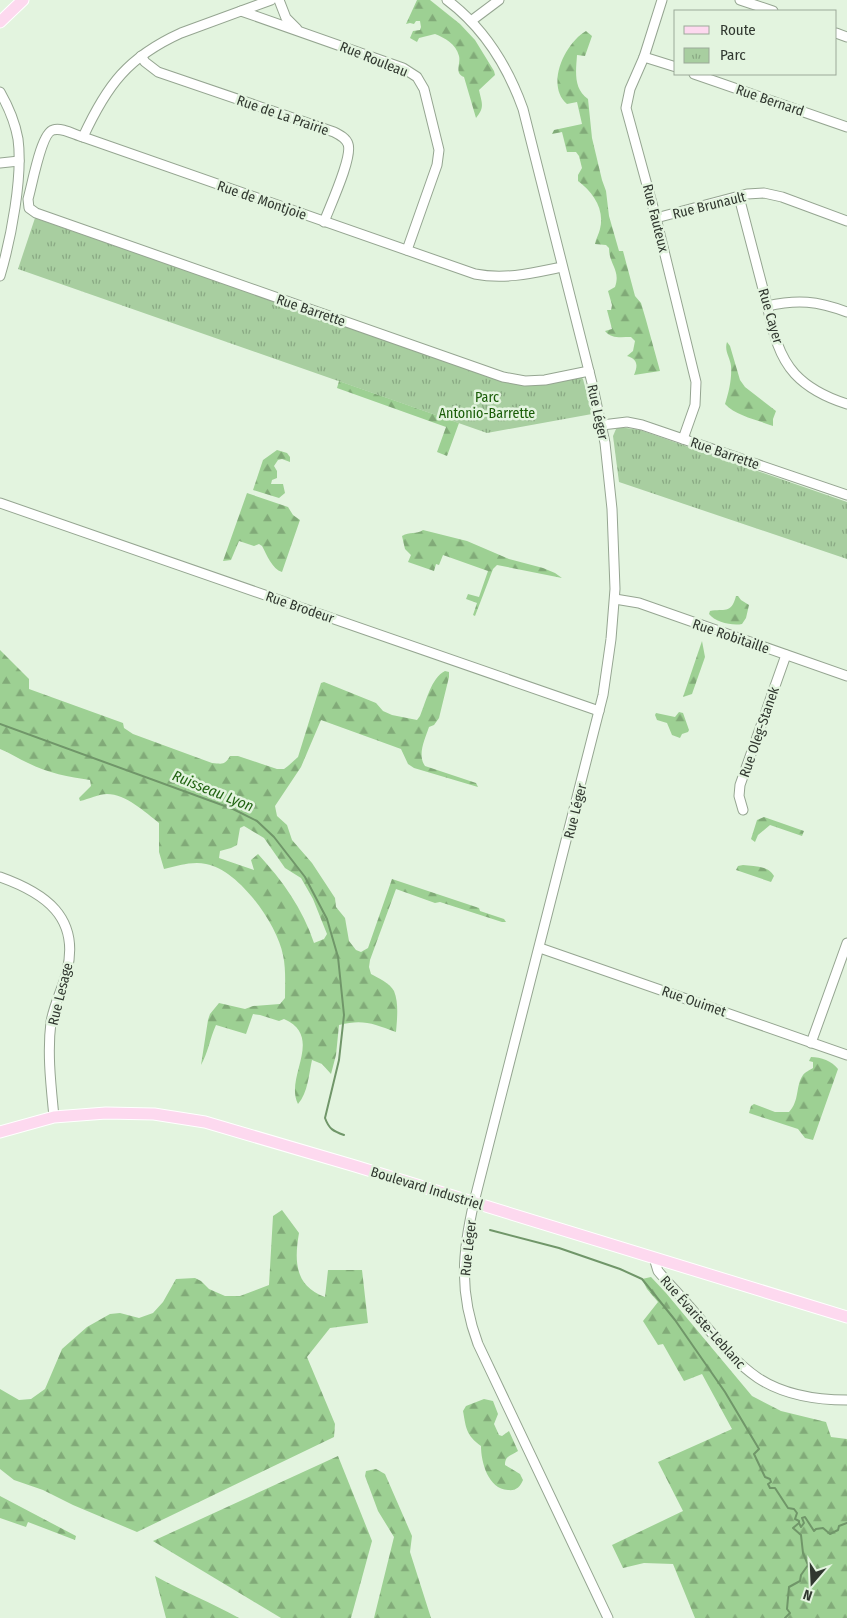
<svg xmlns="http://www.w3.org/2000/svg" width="847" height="1618" font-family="'Fira Sans Condensed',sans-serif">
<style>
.forest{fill:url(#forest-firs);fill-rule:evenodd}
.park{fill:url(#park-tufts)}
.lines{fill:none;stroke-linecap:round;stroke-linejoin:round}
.stream{stroke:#709669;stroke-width:2}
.minor-casing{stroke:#95a591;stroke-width:11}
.major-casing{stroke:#fff;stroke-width:13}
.minor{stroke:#fff;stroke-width:9}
.major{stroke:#fdd9ef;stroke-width:11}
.labels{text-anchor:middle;stroke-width:5;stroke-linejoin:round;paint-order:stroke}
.street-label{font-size:14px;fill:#313830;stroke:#e3f4df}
.park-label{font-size:14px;fill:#195c07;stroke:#e3f4df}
.water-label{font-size:15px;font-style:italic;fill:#216312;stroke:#e3f4df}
</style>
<defs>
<pattern id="forest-firs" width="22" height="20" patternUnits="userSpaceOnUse" patternTransform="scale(1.25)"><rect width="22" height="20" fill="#9dd093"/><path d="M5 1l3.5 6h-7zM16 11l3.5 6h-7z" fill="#81aa78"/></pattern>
<pattern id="park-tufts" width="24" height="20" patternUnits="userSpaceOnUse" patternTransform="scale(1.25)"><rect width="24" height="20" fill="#a8cea0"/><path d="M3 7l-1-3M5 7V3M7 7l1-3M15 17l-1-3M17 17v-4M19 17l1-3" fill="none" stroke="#89a883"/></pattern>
</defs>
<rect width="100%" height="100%" fill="#e3f4df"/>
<g class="forest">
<path d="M417 0H430L460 24 475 40 494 71 495 75 479 90C482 104 485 107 476 118L464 77C454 73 461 64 459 56 456 44 445 38 435 34L419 38 417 42 410 38 413 31 420 30 421 27 420 21H416L414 24 410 23 406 24Z"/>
<path d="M586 31 592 36 585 56 577 55C576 71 573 88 588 99L592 138 602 180 606 191 609 216 619 251H623L635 296 641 303 646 320 660 371 634 375C638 366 638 359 627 356L633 351 635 341 631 337C621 337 611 339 605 331L612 329 607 310H611L612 305 608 291 615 287C621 270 609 265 609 248L606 245 595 244C596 238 599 234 600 229 605 209 593 192 578 181V175L582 168 579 156 576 152H567L562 132 552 134 554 130 582 124 577 102 567 104C545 85 565 43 586 31Z"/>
<path d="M727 342 730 346 740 380 745 387 776 411 773 419V426C758 420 736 416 725 404 729 392 732 378 731 366 730 357 724 351 727 342Z"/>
<polygon points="339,381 459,423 447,456 437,452 446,427 337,388"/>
<polygon points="277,450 287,453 290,457 290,462 282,459 278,460 274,466 277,471 277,478 272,480 271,484 283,484 285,493 279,498 253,490 263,460"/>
<path d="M247 493 288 507 293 515 300 520 282 572C272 569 267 555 262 546L259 544 254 546 239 541 231 560 223 561Z"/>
<path d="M423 530 467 541 509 559 543 568 555 573 562 578 497 565 493 569 475 616 473 615 477 603 466 599 468 594 479 597 488 571 443 555 439 565 436 564 434 571 408 562 411 555 405 549 402 536C410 531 416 535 423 530Z"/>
<path d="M736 596H738L741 600 749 605 746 618 742 624C732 626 715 622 709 614L710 611C724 608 731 615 736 596Z"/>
<polygon points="702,641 705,657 692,694 683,697"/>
<path d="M0 650 29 679V689L123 723 124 728 133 734 212 763C223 764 225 765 230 756H238L277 769H284L288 766 298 757 321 683 324 682 376 703 383 711 392 715 417 720 420 716C426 702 431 678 445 671L449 672V677L439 718 434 725 429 727C425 739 417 755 425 766L476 783 478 787 414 768 408 764 401 749 321 720 301 767 275 806 277 816 287 825 292 840 312 863 335 898 336 907 345 918 349 941 356 950 361 952 368 948 392 879 479 908 480 911 504 919 506 922H502L440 902 435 903 396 889 370 960 369 967 371 974C378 978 390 983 394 991 399 1003 397 1020 396 1032 373 1024 364 1019 339 1025L336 1055 331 1074 322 1064 312 1060C309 1073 308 1093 298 1104 284 1077 325 1037 284 1019L279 1021 260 1015 253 1014 246 1034 216 1025C210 1038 208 1053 201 1065L208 1020 210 1014 219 1003 245 1009 253 1006 280 1004 285 998C285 984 286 969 283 955 277 924 239 870 206 864 192 861 178 866 164 869L159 852V823C145 812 126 794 107 794 99 794 89 799 80 801L79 798 91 786 90 780C69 777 48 773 28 763 19 759 10 753 0 749ZM244 826 264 838 285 868 301 878 313 899 327 934 324 939 314 943C303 909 282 880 258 854L251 860 254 870 219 858 220 851 231 848 237 845 240 828Z"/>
<polygon points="679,712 683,713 689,730 688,732 682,734 680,738 672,735 667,723 657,720 655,715 656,713 675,717"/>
<polygon points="764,817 804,831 802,836 770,825 758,835 755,842 751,839 757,820"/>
<path d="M743 865C754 866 769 866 774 876L771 882 736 870 738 866Z"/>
<path d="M811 1057C821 1057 832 1061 838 1069L813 1140 805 1138 798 1129 749 1113 751 1106 754 1104 775 1112H789C800 1100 795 1087 803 1075 805 1072 810 1070 813 1068V1062L809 1061Z"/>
<path d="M282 1210 299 1233C294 1262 295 1286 325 1297L328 1270H362L368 1323 330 1328 307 1357 335 1424 334 1437 137 1532 73 1505 43 1490 14 1480 0 1469V1389L19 1400 31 1399 45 1389 62 1349 87 1327 110 1314 120 1313 139 1318 153 1313 163 1302 176 1279 195 1278 201 1281 209 1289 225 1296H240L269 1285 273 1216Z"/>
<polygon points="651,1277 666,1293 752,1396 781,1411 826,1422 831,1437 847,1439 847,1618 695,1618 673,1564 644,1563 623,1568 612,1545 683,1511 658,1462 732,1429 702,1374 684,1381 663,1344 658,1345 643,1321 658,1302 647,1289 642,1279"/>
<path d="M484 1399 493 1401 498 1414 494 1424 499 1435 502 1436 509 1431 518 1451C511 1456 505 1455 505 1465L520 1474 523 1480C520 1487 516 1491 508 1490 488 1489 481 1462 481 1446 466 1435 466 1428 463 1411L466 1406Z"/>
<polygon points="338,1456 372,1541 351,1618 281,1618 153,1541"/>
<polygon points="376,1469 385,1474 412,1536 410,1552 431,1618 374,1618 394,1537 378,1511 365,1476 366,1471"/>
<polygon points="0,1496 76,1536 75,1540 28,1522 26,1527 0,1518"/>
<path d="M155 1576C182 1591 212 1603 239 1618H166Z"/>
</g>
<g class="park">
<polygon points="35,218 497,379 581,377 583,379 592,414 487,433 18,269"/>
<polygon points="619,427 640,430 847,502 847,559 619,482 613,436 616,429"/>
</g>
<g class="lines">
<g class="stream">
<path d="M0 724 233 809 257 821 274 837 305 877 327 919 338 957 344 1015 339 1060 325 1118C329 1129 333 1131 344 1135"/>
<polyline points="490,1230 559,1248 620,1269 642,1279 675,1320 725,1392 759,1449 754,1454 765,1477 770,1479 771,1482 768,1484 770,1488 775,1488 788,1508 794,1509 797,1513 795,1519 799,1521 799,1523 793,1528 801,1535 803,1553 808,1565 801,1575 800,1581 789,1587 787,1609 790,1613 785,1618"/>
<polyline points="799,1523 801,1527 804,1523 802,1518 805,1517 814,1531 816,1529 823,1528 830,1534 838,1530 839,1526 847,1523"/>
</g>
<g class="minor-casing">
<g id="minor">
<polyline points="279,0 286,18 297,29"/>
<path d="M447 0C483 27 508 67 523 109L592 383 605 443 612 509 615 589 611 639 603 695 474 1202C462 1254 459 1293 478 1344L608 1618"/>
<polyline points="662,0 644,57 630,89 626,108 656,218 696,382 695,405 683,439"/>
<polyline points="740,0 773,11"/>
<polyline points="241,11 403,68 417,77 424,89 439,150 437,165 407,250"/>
<polyline points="471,21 499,0"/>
<polyline points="836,33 847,37"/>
<path d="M141 56 145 62 158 72 334 132C340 135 346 138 348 144 353 157 330 206 324 222"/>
<polyline points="644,57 676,67"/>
<polyline points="694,74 847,127"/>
<path d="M0 92C8 106 15 122 18 139 23 176 11 239 0 276"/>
<path d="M83 137C107 85 128 57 181 33L271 0"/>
<polyline points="0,163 19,161"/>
<path d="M739 197C747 227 755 258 763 289 771 318 774 351 795 374 809 389 828 398 847 404"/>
<polyline points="656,218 747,194 764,193 782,197 847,221"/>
<path d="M562 267C533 273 505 280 475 274L83 137C75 135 62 127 53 130 41 133 32 186 28 199L29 208 36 213 503 377 525 381 545 380 589 371"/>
<path d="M767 306C798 299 817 301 847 312"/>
<polyline points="602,425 627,422 642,425 847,495"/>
<polyline points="0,503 599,711"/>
<polyline points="615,599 639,603 847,676"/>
<polyline points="743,810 739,796 740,785 786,655"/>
<path d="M0 877C45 893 80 917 67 971 63 988 54 1004 51 1022 47 1053 51 1086 54 1117"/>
<polyline points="540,948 847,1055"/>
<polyline points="811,1043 847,943"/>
<path d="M654 1258 658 1271C668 1283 679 1294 689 1306 711 1331 730 1359 758 1378 784 1395 817 1400 847 1400"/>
</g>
</g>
<g class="major-casing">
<g id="major">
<polyline points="0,22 23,0"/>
<polyline points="0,1132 54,1117 106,1113 154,1114 205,1122 355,1166 847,1317"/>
</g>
</g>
<use href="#minor" class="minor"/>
<use href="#major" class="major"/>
</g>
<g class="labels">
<g class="street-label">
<text transform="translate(374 59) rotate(22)" y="5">Rue Rouleau</text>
<text transform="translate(770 100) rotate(19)" y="5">Rue Bernard</text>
<text transform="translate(283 115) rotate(19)" y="5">Rue de La Prairie</text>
<text transform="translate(262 200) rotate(19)" y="5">Rue de Montjoie</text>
<text transform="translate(709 205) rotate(-14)" y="5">Rue Brunault</text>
<text transform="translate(656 218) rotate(76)" y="5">Rue Fauteux</text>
<text transform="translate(311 310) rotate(19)" y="5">Rue Barrette</text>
<text transform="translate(771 316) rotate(74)" y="5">Rue Cayer</text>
<text transform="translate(598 412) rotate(78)" y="5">Rue Léger</text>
<text transform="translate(725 453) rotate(19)" y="5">Rue Barrette</text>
<text transform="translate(300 607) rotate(19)" y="5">Rue Brodeur</text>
<text transform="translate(731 636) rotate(19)" y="5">Rue Robitaille</text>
<text transform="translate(759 732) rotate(-71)" y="5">Rue Oleg-Stanek</text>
<text transform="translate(575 811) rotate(-76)" y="5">Rue Léger</text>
<text transform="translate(60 994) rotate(-76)" y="5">Rue Lesage</text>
<text transform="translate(694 1001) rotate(19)" y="5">Rue Ouimet</text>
<text transform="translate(427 1188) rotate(17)" y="5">Boulevard Industriel</text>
<text transform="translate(468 1248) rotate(-84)" y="5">Rue Léger</text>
<text transform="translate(703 1322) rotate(48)" y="5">Rue Évariste-Leblanc</text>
</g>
<g class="park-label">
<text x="487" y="402">Parc<tspan x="487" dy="16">Antonio-Barrette</tspan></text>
</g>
<g class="water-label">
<text transform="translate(213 791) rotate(22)" y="5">Ruisseau Lyon</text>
</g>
</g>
<rect x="674" y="10" width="162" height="65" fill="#e3f4df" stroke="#9ca999"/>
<rect x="684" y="26" width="25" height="8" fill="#fdd9ef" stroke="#9ca999"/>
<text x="720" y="35" font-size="15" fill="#313830">Route</text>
<rect x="684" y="48" width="25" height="15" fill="url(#park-tufts)" stroke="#9ca999"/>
<text x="720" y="60" font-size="15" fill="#313830">Parc</text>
<g transform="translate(812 1583) rotate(199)" stroke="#e3f4df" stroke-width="4" paint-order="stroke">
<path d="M0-4L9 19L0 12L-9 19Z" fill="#313830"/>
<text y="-8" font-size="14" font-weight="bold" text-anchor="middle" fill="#313830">N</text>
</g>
</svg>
